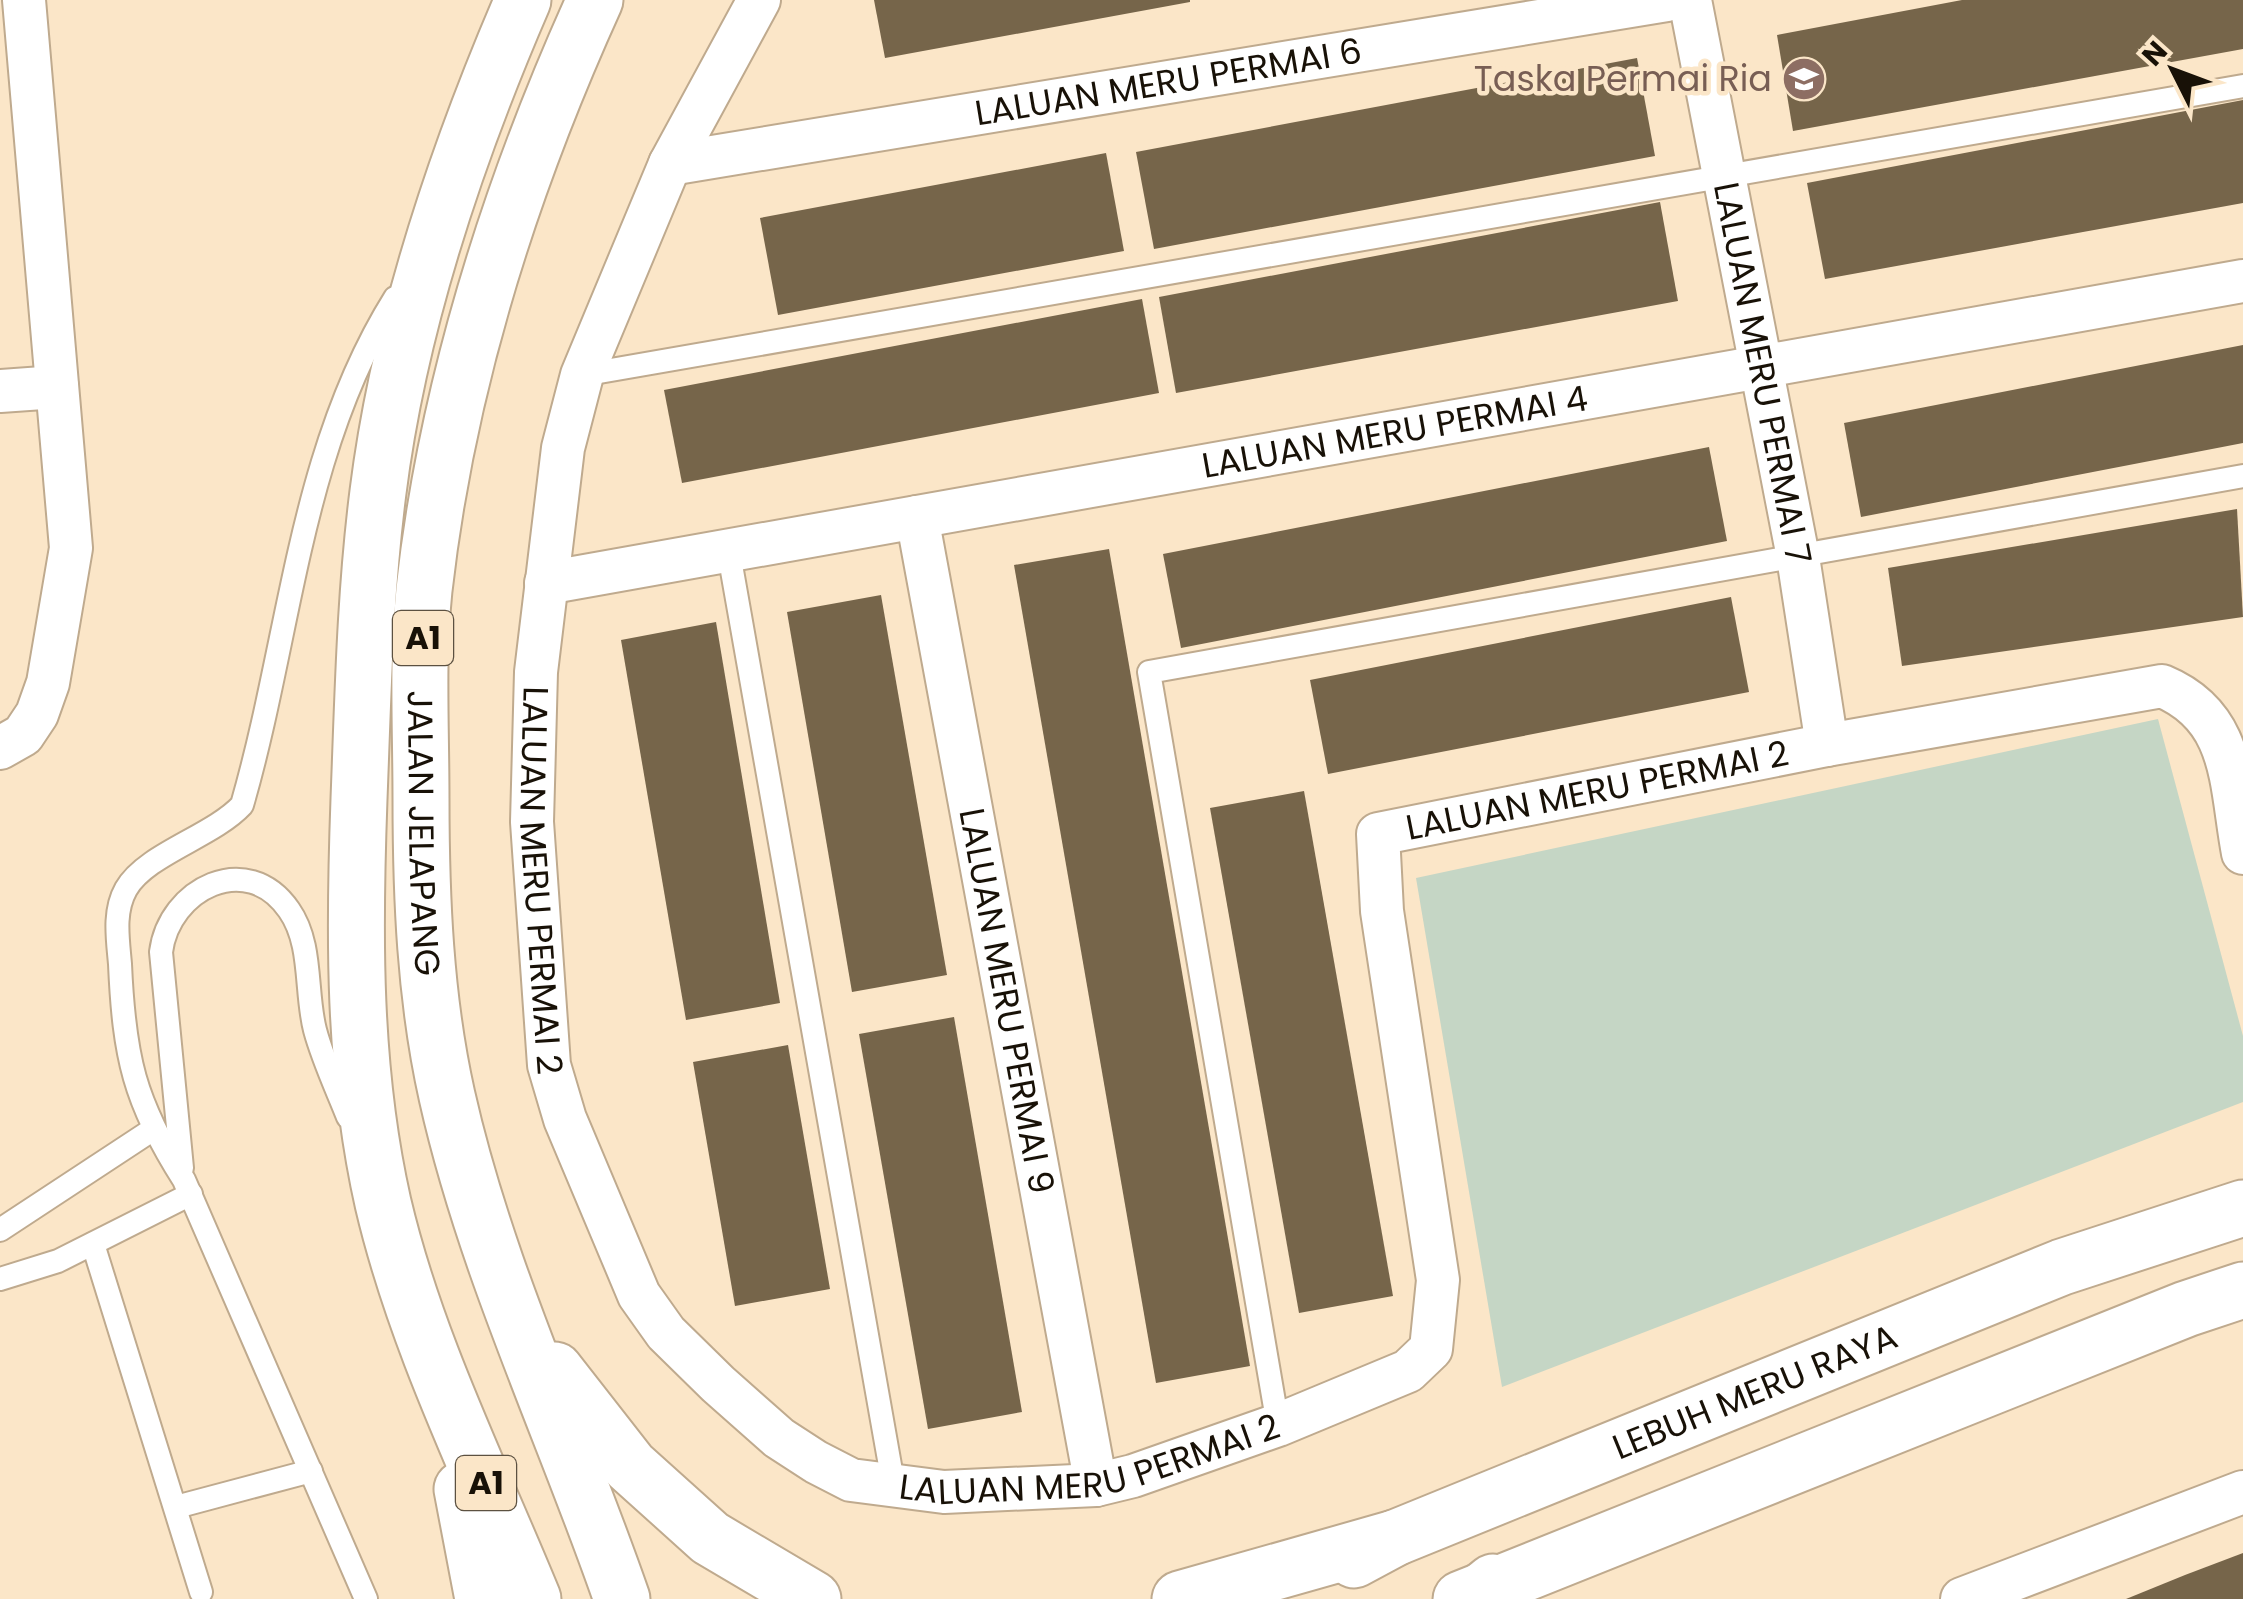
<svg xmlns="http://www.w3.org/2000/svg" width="2243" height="1599" font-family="Poppins,sans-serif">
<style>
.green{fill:#c5d6c5}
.building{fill:#76654a}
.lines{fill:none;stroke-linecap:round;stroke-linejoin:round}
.service-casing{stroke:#bfaa8e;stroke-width:26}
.minor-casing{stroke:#bfaa8e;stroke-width:46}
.secondary-casing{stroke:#bfaa8e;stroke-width:59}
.primary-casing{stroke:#bfaa8e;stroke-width:59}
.service{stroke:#fff;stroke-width:22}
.minor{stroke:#fff;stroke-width:42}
.secondary{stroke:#fff;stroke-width:55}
.primary{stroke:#fff;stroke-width:55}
.labels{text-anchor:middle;stroke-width:9;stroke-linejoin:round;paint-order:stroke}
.shield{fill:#fbe6c8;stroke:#5c5141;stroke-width:2.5}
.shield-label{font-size:32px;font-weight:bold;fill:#181107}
.education-label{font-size:35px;fill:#785e54;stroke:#fbe6c8;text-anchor:end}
.street-label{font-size:35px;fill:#181107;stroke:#fbe6c8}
</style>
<rect width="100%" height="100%" fill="#fbe6c8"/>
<polygon class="green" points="2158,719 2243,1036 2243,1102 1502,1387 1416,878"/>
<g class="building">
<polygon points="874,0 1190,0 1190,2 885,58"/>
<polygon points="1962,0 2243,0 2243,49 1793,131 1777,35"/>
<polygon points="1637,58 1655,156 1154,249 1136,152"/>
<polygon points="2243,100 2243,203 1825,279 1807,183"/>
<polygon points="1106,153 1124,251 778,315 760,218"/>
<polygon points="1660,202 1678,301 1176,393 1159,297"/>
<polygon points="1142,299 1159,393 682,483 664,390"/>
<polygon points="2243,345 2243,443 1861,517 1844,423"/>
<polygon points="1709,447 1727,541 1181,648 1163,554"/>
<polygon points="2237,509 2243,617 1902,666 1888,568"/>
<polygon points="1109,549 1250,1366 1156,1383 1014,565"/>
<polygon points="881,595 947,975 852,992 787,612"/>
<polygon points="1731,597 1749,692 1328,774 1310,680"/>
<polygon points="716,622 780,1003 686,1020 621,640"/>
<polygon points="1304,791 1393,1296 1299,1313 1210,808"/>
<polygon points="954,1017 1022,1412 928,1429 859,1034"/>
<polygon points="788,1045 830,1289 735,1306 693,1062"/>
<polygon points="2243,1553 2243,1599 2126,1599 2185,1575"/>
</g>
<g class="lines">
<g class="service-casing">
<g id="service">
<polyline points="582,375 2243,86"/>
<polyline points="728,548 894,1488"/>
<path d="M182 1168 161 952C169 889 247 849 289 910 313 944 305 992 315 1030 323 1060 337 1089 348 1117"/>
<polyline points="0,1230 152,1130"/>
<polyline points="93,1244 201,1592"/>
<polyline points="0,1279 58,1261 191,1194"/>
<polyline points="1278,1425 1149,672 2243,476"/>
<polyline points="176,1507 311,1471"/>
<path d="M366 1599 184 1180C134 1102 124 1056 120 964 118 940 113 912 126 889 146 854 212 837 242 805 291 636 299 451 395 298"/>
</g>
</g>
<g class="minor-casing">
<g id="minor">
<path id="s1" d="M759 0 670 164 582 375 563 448 536 672 532 822 549 1065 565 1119 639 1295 666 1333 718 1384 779 1438 816 1462 851 1480 944 1492 1096 1485 1133 1476 1278 1425 1408 1371 1431 1349 1438 1280 1382 911 1378 834 1827 745 2162 686C2236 717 2230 784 2243 853"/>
<path id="s2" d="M1690 0 1798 557 1827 745"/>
<path id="s3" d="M670 164 1667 0"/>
<polyline points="0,391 57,387"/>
<path id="s4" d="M917 517 1096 1485"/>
<path id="s5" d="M546 583 2243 281"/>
<polyline points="0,748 23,735 37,714 48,683 71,548 24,0"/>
<polyline points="1962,1599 2243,1492"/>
</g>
</g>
<g class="secondary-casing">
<g id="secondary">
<path id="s6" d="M1354 1560 1395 1538 2062 1267 2243 1208"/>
<polyline points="1461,1599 2186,1309 2243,1290"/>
</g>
</g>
<g class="primary-casing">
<g id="primary">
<path d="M523 0C456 155 399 325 378 492 365 594 363 696 359 799 354 935 353 1070 383 1203 415 1340 480 1470 533 1599"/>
<path id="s7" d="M595 0C511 185 447 387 424 590 417 658 421 729 421 798 421 897 425 998 447 1096 486 1270 564 1431 622 1599"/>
<polyline points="555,1370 630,1466 710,1538 813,1599"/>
<polyline points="462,1489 483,1599"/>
<polyline points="1180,1599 1395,1538"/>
<polyline points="1472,1599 1493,1582"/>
</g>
</g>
<use href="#service" class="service"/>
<use href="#minor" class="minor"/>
<use href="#secondary" class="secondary"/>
<use href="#primary" class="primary"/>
</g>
<defs>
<g id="school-disc" transform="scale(2.25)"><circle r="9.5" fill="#8d6e63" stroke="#fbe6c8"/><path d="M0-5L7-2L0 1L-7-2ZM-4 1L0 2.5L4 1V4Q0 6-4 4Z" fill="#fff"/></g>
</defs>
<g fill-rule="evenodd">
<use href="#school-disc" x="1804" y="79"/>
</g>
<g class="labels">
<g class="shield">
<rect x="393" y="611" width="60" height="54" rx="8"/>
<rect x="456" y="1456" width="60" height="54" rx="8"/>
</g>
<g class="shield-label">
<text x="423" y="649">A1</text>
<text x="486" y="1494">A1</text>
</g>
<g class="education-label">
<text x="1772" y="91">Taska Permai Ria</text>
</g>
<g class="street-label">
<text dy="12" stroke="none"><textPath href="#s3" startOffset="505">LALUAN MERU PERMAI 6</textPath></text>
<text dy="12" stroke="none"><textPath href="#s2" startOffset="380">LALUAN MERU PERMAI 7</textPath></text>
<text dy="12" stroke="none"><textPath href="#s5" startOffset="862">LALUAN MERU PERMAI 4</textPath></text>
<text dy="12" stroke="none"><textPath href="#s1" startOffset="2995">LALUAN MERU PERMAI 2</textPath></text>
<text dy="12" stroke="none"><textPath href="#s7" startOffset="860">JALAN JELAPANG</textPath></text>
<text dy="12" stroke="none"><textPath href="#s1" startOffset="925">LALUAN MERU PERMAI 2</textPath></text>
<text dy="12" stroke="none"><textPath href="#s4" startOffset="492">LALUAN MERU PERMAI 9</textPath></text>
<text dy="12" stroke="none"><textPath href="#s6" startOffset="435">LEBUH MERU RAYA</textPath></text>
<text dy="12" stroke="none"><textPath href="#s1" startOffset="1885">LALUAN MERU PERMAI 2</textPath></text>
</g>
</g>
<g transform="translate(2173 70) rotate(312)" stroke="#fbe6c8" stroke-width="8" paint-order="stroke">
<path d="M0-8L18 38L0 25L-18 38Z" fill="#181107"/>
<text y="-15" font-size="28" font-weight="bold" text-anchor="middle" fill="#181107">N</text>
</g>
</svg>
